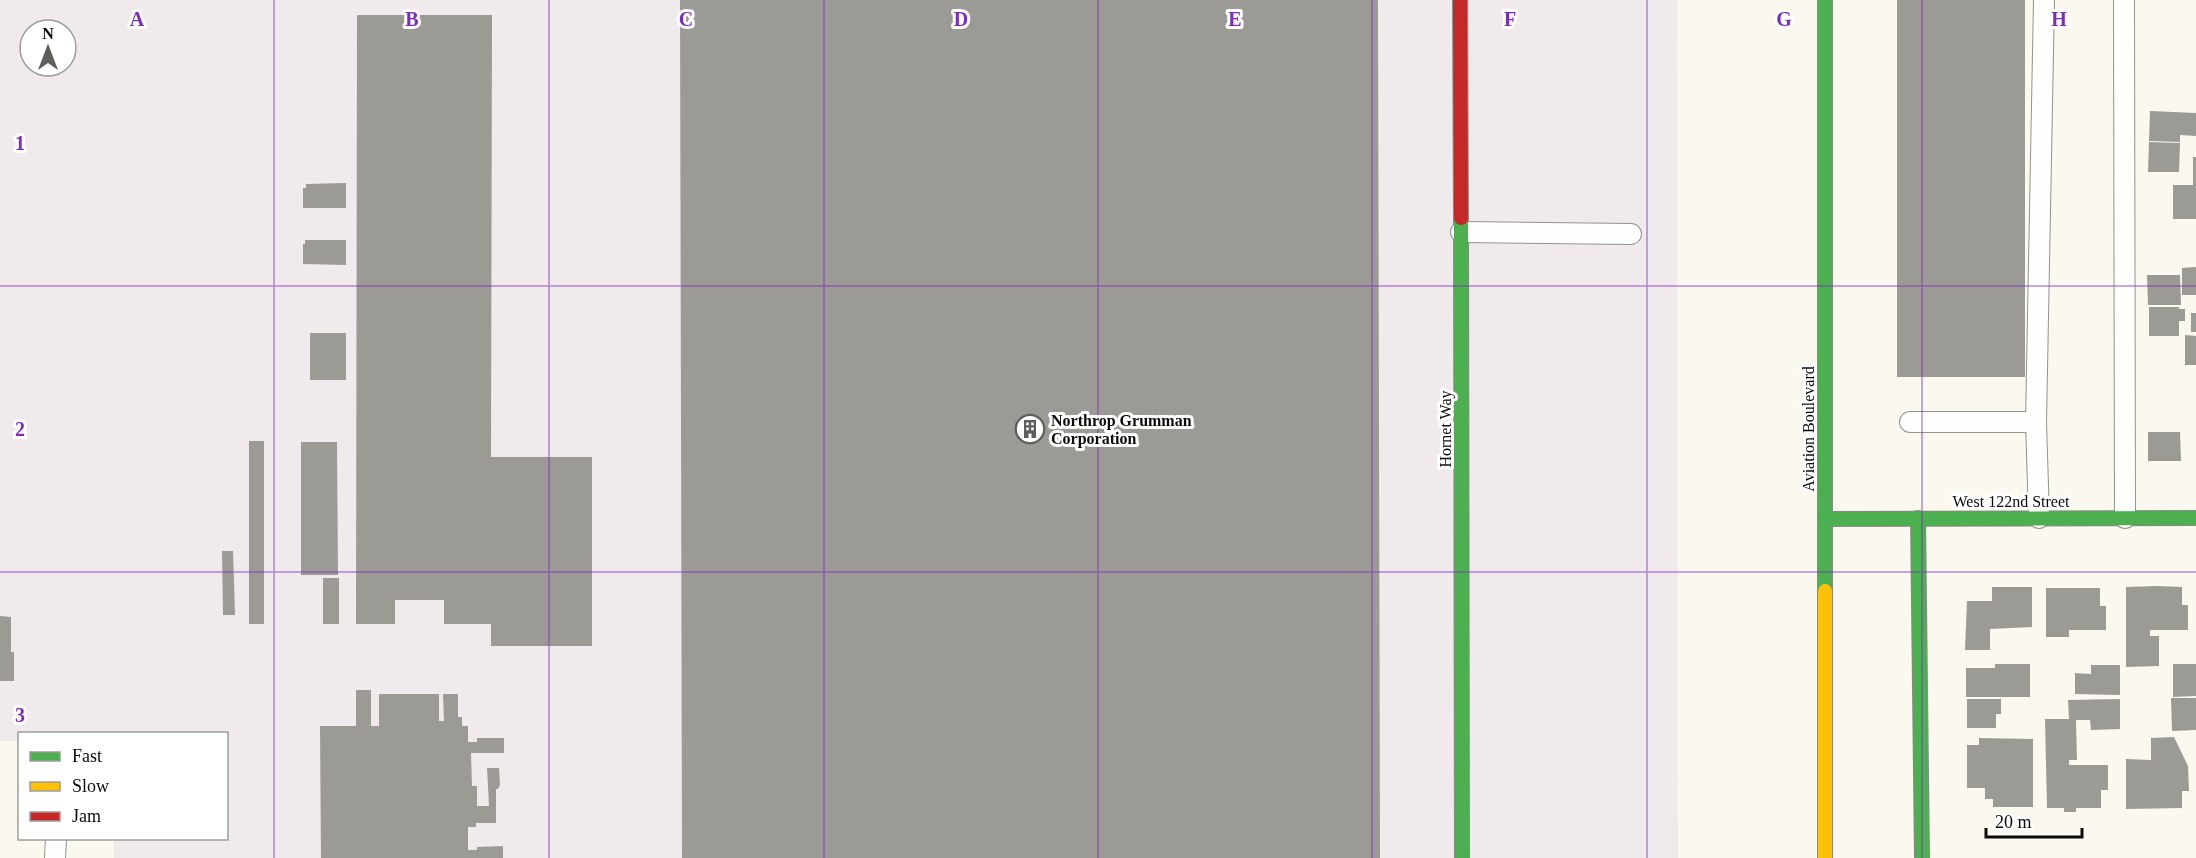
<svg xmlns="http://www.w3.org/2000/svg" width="2196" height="858" font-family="'Times New Roman',serif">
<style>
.industrial{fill:#f1eaec;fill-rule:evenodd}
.building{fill:#9c9a95}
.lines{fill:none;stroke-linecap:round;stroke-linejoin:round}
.lane-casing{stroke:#93928e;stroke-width:22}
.fast-casing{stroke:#898884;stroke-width:16}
.slow-casing{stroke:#898884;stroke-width:16}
.jam-casing{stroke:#898884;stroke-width:16}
.lane{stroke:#fefefd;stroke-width:20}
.fast{stroke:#4caf50;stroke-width:14}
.slow{stroke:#ffc107;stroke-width:14}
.jam{stroke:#c62828;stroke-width:14}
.grid{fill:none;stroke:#7b2cbf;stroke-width:1.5;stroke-opacity:0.55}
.labels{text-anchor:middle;stroke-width:6;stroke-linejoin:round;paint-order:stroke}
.poi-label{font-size:16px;font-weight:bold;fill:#0b0b0b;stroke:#fff;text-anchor:start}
.street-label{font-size:16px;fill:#0b0b0b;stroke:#fff}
.grid-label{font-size:20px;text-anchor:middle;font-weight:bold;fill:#7b2cbf;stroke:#fff;stroke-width:6;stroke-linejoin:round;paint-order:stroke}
</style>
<rect width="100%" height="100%" fill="#faf8ef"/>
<path class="industrial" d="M0 0H1677L1678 858H114V839L226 838V734H20L19 741H0ZM30 30H66V66H30Z"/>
<g class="building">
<polygon points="680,0 1378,0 1380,858 682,858"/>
<rect x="1897" y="0" width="128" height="377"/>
<polygon points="357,15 492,15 491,457 592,457 592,646 491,646 491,624 444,624 444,600 395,600 395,624 356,624"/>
<polygon points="2150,111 2196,113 2196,136 2180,135 2180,142 2149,141"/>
<polygon points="2149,142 2180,143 2179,172 2148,172"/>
<polygon points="2193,157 2196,157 2196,219 2173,219 2173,185 2193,185"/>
<polygon points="346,183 346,208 303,208 303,188 306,188 306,184"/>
<polygon points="305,240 346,240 346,265 303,264 303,244 305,244"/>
<polygon points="2196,267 2196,295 2182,295 2182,268"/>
<polygon points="2147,275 2180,275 2181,305 2148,305"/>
<polygon points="2149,307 2179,307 2179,309 2185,309 2185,321 2179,321 2179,336 2149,336"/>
<rect x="2191" y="313" width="5" height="19"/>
<rect x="310" y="333" width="36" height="47"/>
<polygon points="2185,335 2196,336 2196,365 2185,365"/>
<polygon points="2148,432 2180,432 2181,461 2148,461"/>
<rect x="249" y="441" width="15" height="183"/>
<polygon points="301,442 337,442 338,575 301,575"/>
<polygon points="222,551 233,551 235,615 223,615"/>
<rect x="323" y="578" width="16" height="46"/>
<polygon points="2157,586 2182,587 2182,605 2188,605 2188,630 2150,630 2150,636 2159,636 2159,666 2126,667 2126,587"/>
<polygon points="1992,587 2032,587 2032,627 1990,629 1990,650 1965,650 1967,601 1992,601"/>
<polygon points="2046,588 2100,588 2100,606 2106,606 2106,630 2069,630 2069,637 2046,637"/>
<polygon points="0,616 11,617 11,652 14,652 14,681 0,681"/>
<polygon points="1995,664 2030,664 2030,697 1966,697 1966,668 1995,668"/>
<polygon points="2173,664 2196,664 2196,696 2173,697"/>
<polygon points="2091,665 2120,665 2120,695 2075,694 2075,673 2091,674"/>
<polygon points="356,690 371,690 371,726 379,726 379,694 439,694 439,721 444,721 443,694 458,694 458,717 462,717 462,726 468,726 468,742 477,742 477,738 504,738 504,753 471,753 472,786 477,786 477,806 489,806 487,768 499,768 500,785 498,789 496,789 496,823 476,823 476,827 468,827 468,850 477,850 477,847 503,846 503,858 321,858 320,726 356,726"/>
<polygon points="2171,698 2196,698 2196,730 2172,731"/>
<polygon points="1967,699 2001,699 2001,714 1996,714 1996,728 1967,728"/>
<polygon points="2120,699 2120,729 2091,730 2090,720 2076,720 2077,760 2069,760 2069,765 2108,765 2108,790 2101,790 2101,808 2076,808 2076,812 2064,812 2064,808 2047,808 2045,719 2069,719 2068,700"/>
<polygon points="2174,737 2188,766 2189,791 2182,791 2182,808 2126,809 2126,759 2151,760 2151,738"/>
<polygon points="1979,738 2033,739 2033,807 1993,807 1993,799 1985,799 1985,788 1967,788 1967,745 1979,745"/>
</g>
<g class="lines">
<g class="lane-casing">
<g id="lane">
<polyline points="2124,0 2125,518"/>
<polyline points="1461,232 1631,234"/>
<polyline points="1910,422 2036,422"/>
<polyline points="2039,518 2036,422 2044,0"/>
<polyline points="55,858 56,838"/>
</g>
</g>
<g class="fast-casing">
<g id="fast">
<polyline points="1825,0 1825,591"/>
<polyline points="1461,218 1462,858"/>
<polyline points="1918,518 1922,858"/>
<polyline points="1825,519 2196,518"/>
</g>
</g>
<g class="slow-casing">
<polyline id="slow" points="1825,591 1825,858"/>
</g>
<g class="jam-casing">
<polyline id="jam" points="1460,0 1461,218"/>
</g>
<use href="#lane" class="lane"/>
<use href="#fast" class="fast"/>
<use href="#slow" class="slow"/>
<use href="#jam" class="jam"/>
</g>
<path class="grid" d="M274 0V858M549 0V858M824 0V858M1098 0V858M1372 0V858M1647 0V858M1922 0V858M0 286H2196M0 572H2196"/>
<defs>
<g id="building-ring" transform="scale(1.5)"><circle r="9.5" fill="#fff" stroke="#5f5e5b" stroke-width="1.5"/><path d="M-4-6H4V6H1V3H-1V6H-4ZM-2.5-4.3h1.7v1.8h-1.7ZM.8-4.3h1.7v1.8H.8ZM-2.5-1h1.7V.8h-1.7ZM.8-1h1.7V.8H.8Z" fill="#5f5e5b"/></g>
</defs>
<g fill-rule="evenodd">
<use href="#building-ring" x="1030" y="429"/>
</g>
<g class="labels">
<g class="poi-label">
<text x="1051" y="426">Northrop Grumman<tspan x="1051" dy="18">Corporation</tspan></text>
</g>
<g class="street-label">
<text transform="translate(1445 429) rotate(-90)" y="6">Hornet Way</text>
<text transform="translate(1808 429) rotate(-90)" y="6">Aviation Boulevard</text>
<text x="2011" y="507">West 122nd Street</text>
</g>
</g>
<g class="grid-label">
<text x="137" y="26">A</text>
<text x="412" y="26">B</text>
<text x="686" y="26">C</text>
<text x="961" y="26">D</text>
<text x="1235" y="26">E</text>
<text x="1510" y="26">F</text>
<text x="1784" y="26">G</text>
<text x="2059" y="26">H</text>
<text x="20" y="150">1</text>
<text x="20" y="436">2</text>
<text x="20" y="722">3</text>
</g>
<rect x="18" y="732" width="210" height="108" fill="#ffffff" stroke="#9d9d9d" stroke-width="1.5"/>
<rect x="30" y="752" width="30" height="9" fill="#4caf50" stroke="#9d9d9d" stroke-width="1.5"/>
<text x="72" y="762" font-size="18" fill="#0b0b0b">Fast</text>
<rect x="30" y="782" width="30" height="9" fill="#ffc107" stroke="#9d9d9d" stroke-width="1.5"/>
<text x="72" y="792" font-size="18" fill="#0b0b0b">Slow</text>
<rect x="30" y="812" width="30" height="9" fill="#c62828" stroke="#9d9d9d" stroke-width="1.5"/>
<text x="72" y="822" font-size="18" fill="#0b0b0b">Jam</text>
<g transform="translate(48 48)"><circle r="28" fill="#ffffff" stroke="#9d9d9d" stroke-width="1.5"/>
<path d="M0-4.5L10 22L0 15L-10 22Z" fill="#5f5e5b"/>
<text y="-9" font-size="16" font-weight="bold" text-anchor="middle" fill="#0b0b0b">N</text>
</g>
<path d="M1986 828v9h96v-9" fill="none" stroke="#0b0b0b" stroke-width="3"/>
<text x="1995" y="828" font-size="18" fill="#0b0b0b" stroke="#ffffff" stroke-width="4.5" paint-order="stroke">20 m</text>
</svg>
